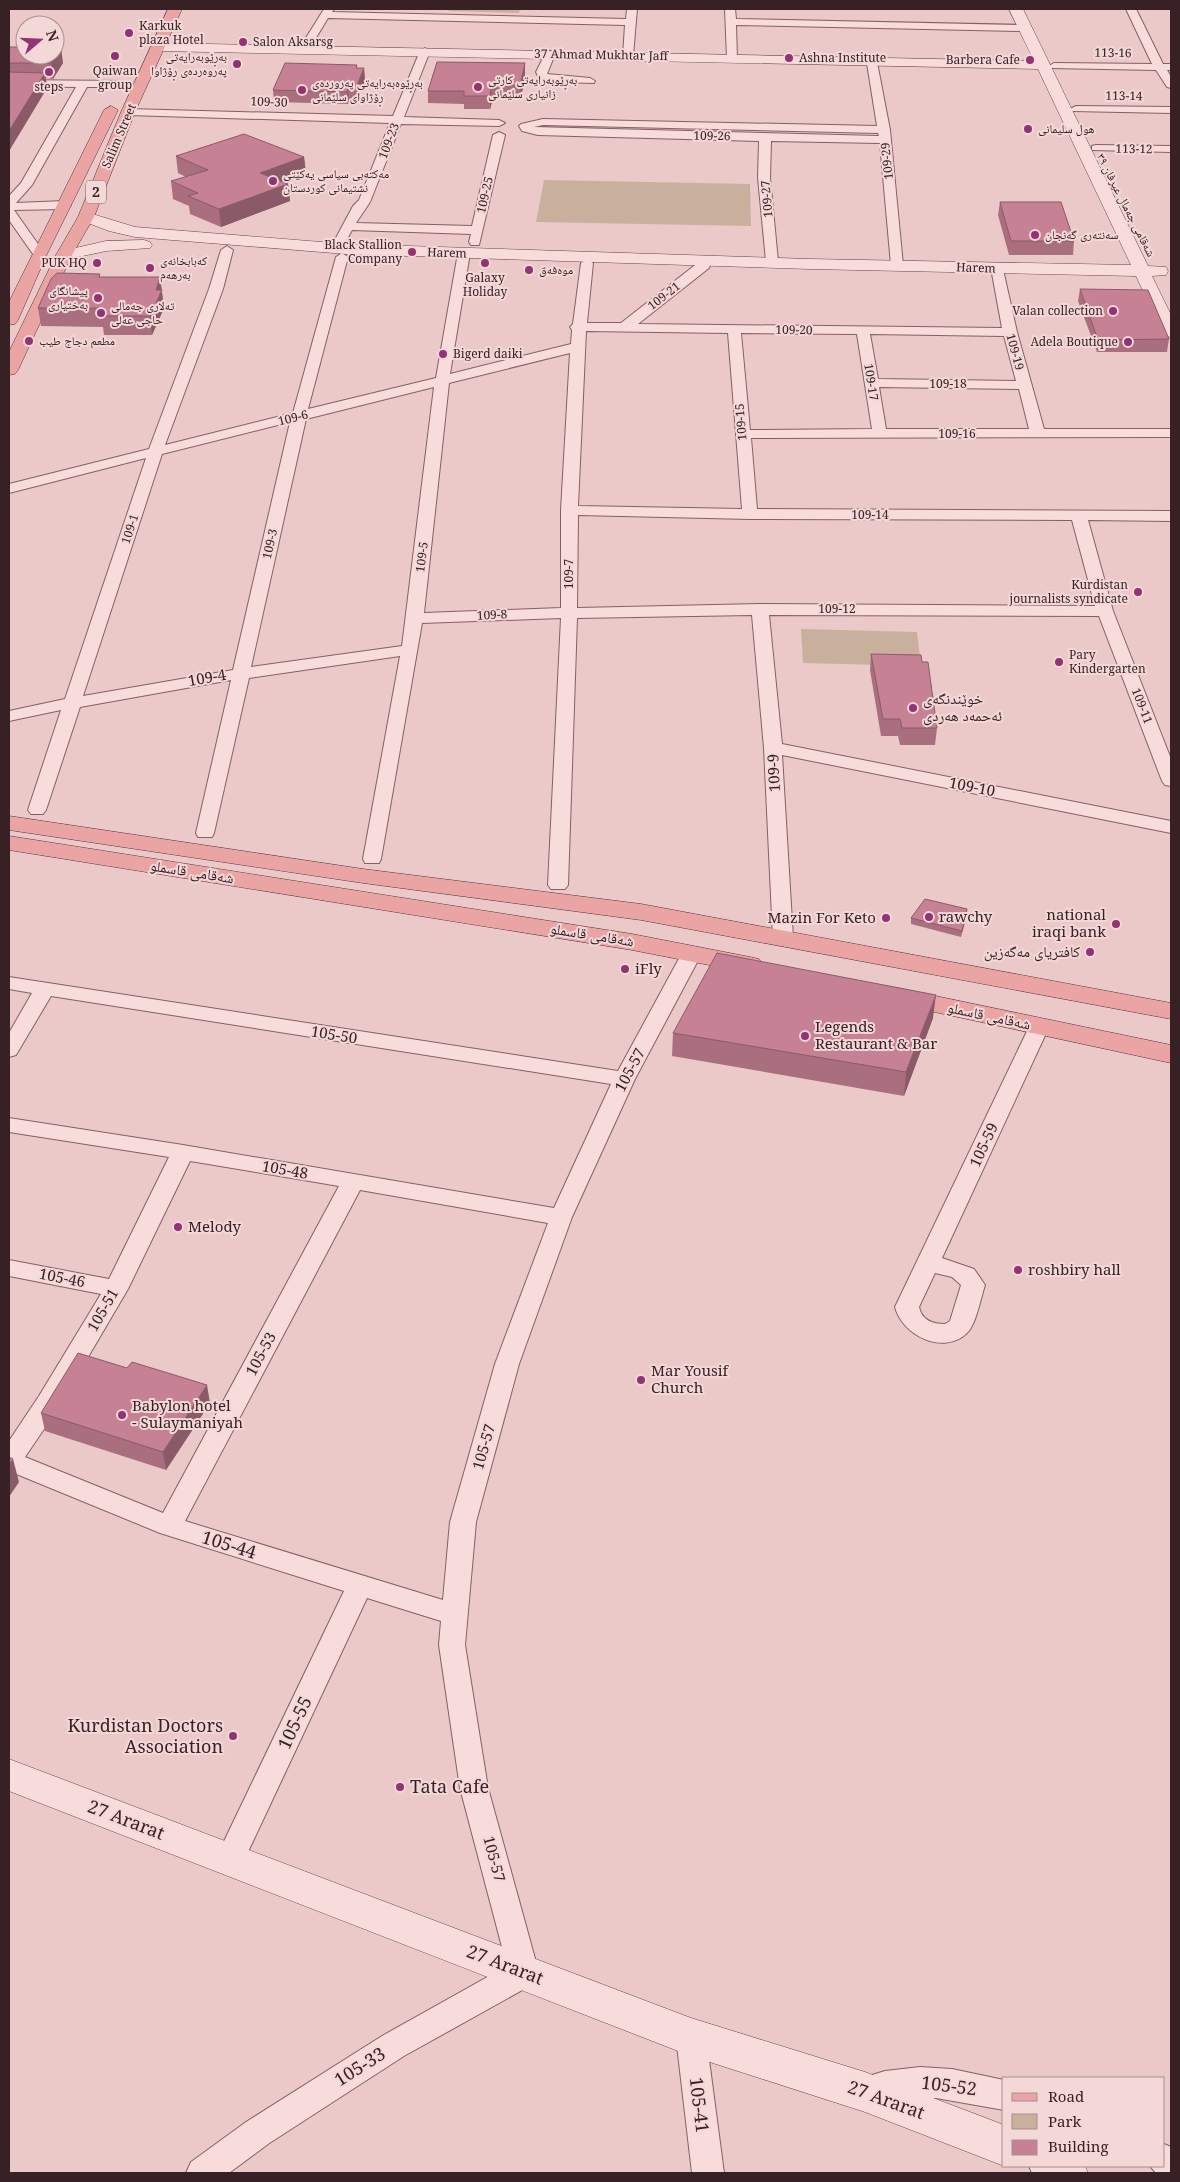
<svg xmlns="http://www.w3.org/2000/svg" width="1180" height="2182" font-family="'Noto Serif','Noto Naskh Arabic',serif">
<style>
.green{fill:#c9b09d}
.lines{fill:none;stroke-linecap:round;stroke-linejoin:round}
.street-casing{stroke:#865f65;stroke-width:2}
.secondary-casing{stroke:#684249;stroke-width:1}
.primary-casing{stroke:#55323a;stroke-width:1}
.street{fill:#f7dcdb;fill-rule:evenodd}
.secondary{fill:#f7dcdb;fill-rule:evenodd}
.primary{fill:#eba4a4;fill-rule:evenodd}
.wall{fill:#aa6f7f}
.shaded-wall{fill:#8b5a68}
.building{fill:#c68194;stroke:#8b5a68}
.poi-dot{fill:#913374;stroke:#f3d8d7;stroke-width:2}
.labels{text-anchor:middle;stroke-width:4;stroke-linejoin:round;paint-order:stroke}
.far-poi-label{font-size:12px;fill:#382125;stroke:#f3d8d7;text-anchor:start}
.far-street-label{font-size:12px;fill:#382125;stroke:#f3d8d7}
.shield{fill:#f3d8d7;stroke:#70585a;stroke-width:1}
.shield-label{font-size:14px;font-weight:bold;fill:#382125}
.street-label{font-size:15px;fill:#382125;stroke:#f3d8d7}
.poi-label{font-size:15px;fill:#382125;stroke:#f3d8d7;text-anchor:start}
.near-street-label{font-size:18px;fill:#382125;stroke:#f3d8d7}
.near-poi-label{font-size:18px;fill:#382125;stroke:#f3d8d7;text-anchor:end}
</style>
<rect width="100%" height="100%" fill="#ebc9c8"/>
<g class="green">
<polygon points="449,9 520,9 519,13 448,11"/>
<polygon points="544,180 750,184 751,226 536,222"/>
<polygon points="801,629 917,632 921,666 803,663"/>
</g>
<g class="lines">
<g class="street-casing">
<g id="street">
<polygon points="324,9 334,9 332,12 626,19 627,9 637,9 633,56 628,59 623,56 625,25 328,18 308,51 300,51 299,49"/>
<polygon points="725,9 735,9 736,19 1024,25 1029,28 1024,31 736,25 737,58 732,61 727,58"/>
<polygon points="1126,9 1136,9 1163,64 1171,64 1171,70 1167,70 1171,77 1171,88 1167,87 1156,70 1050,68 1049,66 1054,63 1152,64"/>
<polygon points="425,48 430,51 404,117 499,120 505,123 499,126 401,124 370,202 356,223 472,226 493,135 499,132 505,135 479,245 471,245 469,242 471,234 352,230 340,252 332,252 330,249 353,206 359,200 390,123 128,115 122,112 128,109 393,116 420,51"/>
<polygon points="550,51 555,54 547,74 590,78 595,81 594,83 553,82 539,78 536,72 545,54"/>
<path d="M871 54 876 57 890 130 903 265 897 269 891 265 880 143 771 141 770 178 778 261 772 265 766 261 758 178 759 141 538 135 522 131 519 126 521 124 543 119 877 126 866 57ZM543 125 878 133 879 136 534 127Z"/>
<polygon points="9,80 124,81 129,84 124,87 87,87 32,185 16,203 65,201 71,205 65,209 14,210 45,254 39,258 35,257 9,220 9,196 21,183 76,87 9,86"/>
<polygon points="1076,106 1171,107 1171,113 1072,111 1070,109"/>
<polygon points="1096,145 1171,146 1171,152 1092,150 1092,146"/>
<path d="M227 246 233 250 223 289 165 445 293 413 336 257 342 253 348 257 308 409 436 378 458 253 464 249 470 253 450 374 571 344 572 330 570 327 573 324 581 263 587 259 593 263 587 323H621L699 262 704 261 710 265 709 268 638 324 1002 328 991 268 997 264 1002 265 1017 332 1044 429H1171V437L751 438 757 509 1171 511V521L1088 520 1113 611 1171 759V786L1165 785 1162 781 1099 616 769 615 782 744 1171 821V833L782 755 793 938 790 942 783 944 776 942 773 938 764 748 752 615 577 618 568 885 565 889H551L548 885 561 618 422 623 381 859 379 863H365L363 859 400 656 249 678 214 833 212 837H198L196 833 231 680 80 707 46 810 43 814H31L28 810 61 710 9 721V711L65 699 146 458 9 493V484L149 449 209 289 221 250ZM586 331 728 333 742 509 578 506ZM741 333 857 334 872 429 750 430ZM870 334 1004 336 1016 381 878 379ZM570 353 561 510V608L424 613 449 383ZM434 387 402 646 251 667 306 419ZM879 387 1019 389 1029 429H886ZM290 422 233 670 83 696 162 454ZM578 515 750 519 1072 520 1095 606 760 604 577 608Z"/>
<path d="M692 947 699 949 702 953 635 1079 572 1217 519 1364 476 1522 465 1645 488 1788 539 1973 535 1983 404 2056 268 2144 229 2173H186L191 2162 246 2122 382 2036 507 1966 460 1788 439 1645 441 1621 367 1598 240 1869 230 1873 220 1869 215 1860 344 1591 160 1533 9 1471V1441L39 1396 101 1294 9 1276V1260L109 1279 169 1157 9 1132V1118L183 1145 554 1208 611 1084 51 996 16 1055 9 1057V1033L32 993 9 989V977L618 1071 682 953 685 949ZM190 1161 339 1186 163 1513 25 1457 57 1410 128 1289ZM360 1190 548 1223 495 1364 450 1522 443 1600 185 1521Z"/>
<path d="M1039 1020 1046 1022 1049 1027 942 1258 974 1269 985 1285C981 1297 976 1325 967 1333 943 1356 902 1335 895 1307L1029 1027 1032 1022ZM935 1273 952 1277 961 1285 950 1321 945 1324C932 1324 922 1320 919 1307Z"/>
<polygon points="691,2022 702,2027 706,2037 724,2173 692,2173 676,2037 680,2027"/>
<polygon points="920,2067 952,2069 1004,2080 1004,2110 936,2098 903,2099 867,2106 856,2102 851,2091 856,2080 885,2071"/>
<polygon points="1164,2144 1171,2147 1171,2173 1156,2173 1150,2166 1164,2166"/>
</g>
</g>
<g class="secondary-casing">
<g id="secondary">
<polygon points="1009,9 1023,9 1148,266 1166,267 1168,271 1166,275 1152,276 1171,315 1171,337 1165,336 1162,332 1136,276 810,269 346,254 135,237 109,231 80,220 78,217 86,212 135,227 346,244 810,259 1131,265 1038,69 159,51 152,47 159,43 1034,61"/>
<polygon points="144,240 150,242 152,245 150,248 106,251 64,260 58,258 56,255 58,252 106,241"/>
<polygon points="9,1759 691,2018 865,2072 1004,2125 1004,2166 1006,2166 1004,2166 865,2112 691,2056 9,1791"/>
<polygon points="1029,2166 1085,2166 1088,2173 1032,2173"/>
</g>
</g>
<g class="primary-casing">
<g id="primary">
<polygon points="168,9 182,9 135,112 94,217 72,255 18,370 15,374 9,375 9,352 56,255 78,217 121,112"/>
<polygon points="111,106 118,110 47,254 18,320 15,324 9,325 9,302 104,110"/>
<polygon points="9,816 363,869 641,904 1171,1003 1171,1019 641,920 363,883 9,830"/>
<polygon points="9,836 632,934 750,957 759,959 763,965 759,971 750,973 632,950 9,850"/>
<polygon points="897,988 1171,1045 1171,1063 888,1002 884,996 888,990"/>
</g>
</g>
<use href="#street" class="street"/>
<use href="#secondary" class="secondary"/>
<use href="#primary" class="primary"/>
</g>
<g class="wall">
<polygon points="9,47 63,63 53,79 46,78 47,88 9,151"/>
<polygon points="525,63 525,76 521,98 497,98 496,102 492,102 490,109 464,109 464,104 428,103 428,91"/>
<polygon points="357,65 357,68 364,68 365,81 357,101 349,101 348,104 274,102 273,90"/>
<polygon points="176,156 304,157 306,174 284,182 288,184 290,201 221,227 190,214 189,206 173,199 171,181 186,177 178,173"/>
<polygon points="1000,202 1074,241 1073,255 1009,255 998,215"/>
<polygon points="100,277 160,277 164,308 152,335 104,335 103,327 41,326 38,308"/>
<polygon points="1080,289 1169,339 1167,352 1097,352 1078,301"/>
<polygon points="871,654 937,728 935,745 900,745 898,736 881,736 870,670"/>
<polygon points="967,909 961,937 911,924 911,918"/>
<polygon points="933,1018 904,1096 672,1056 673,1033"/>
<polygon points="210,1403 166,1470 45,1431 41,1413"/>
</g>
<g class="shaded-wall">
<polygon points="61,47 63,63 53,79 51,63"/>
<polygon points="525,63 525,76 521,98 520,86"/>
<polygon points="364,68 365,81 357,101 356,88"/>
<polygon points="45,73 47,88 9,151 9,131"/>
<polygon points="348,88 349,101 348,104 347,92"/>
<polygon points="491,89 492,102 490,109 490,96"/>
<polygon points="304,157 306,174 262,190 260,173"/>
<polygon points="288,184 290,201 221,227 219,209"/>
<polygon points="160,277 164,308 152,335 150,316 156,290"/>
<polygon points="967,909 967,915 961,937 962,931"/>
<polygon points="936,995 933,1018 904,1096 906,1072"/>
<polygon points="207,1385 210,1403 166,1470 163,1452"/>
<polygon points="13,1459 19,1482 9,1497 9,1465"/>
</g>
<g class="building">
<polygon points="9,47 25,47 25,55 55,55 55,47 61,47 51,63 9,63"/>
<polygon points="437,62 525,63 520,86 496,85 496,89 491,89 490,96 464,96 464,91 428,91"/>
<polygon points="285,63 357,65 356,68 364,68 356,88 348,88 347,92 273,90"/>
<polygon points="9,72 45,73 9,131"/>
<polygon points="244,134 304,157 260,173 288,184 219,209 188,196 198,193 171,181 208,170 176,156"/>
<polygon points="1000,202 1061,202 1074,241 1011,241"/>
<polygon points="57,273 100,274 99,277 160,277 156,290 162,290 150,316 101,316 103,308 38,308 51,279"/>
<polygon points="1080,289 1148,290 1169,339 1098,340"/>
<polygon points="871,654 921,655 922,662 928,662 937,728 902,728 900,719 883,719"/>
<polygon points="925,899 967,909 962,931 911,918"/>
<polygon points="717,953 936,995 906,1072 673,1033"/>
<polygon points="78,1353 127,1368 132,1362 207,1385 163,1452 41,1413"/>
<polygon points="9,1457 13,1459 9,1465"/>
</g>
<g class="poi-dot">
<circle cx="129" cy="33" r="5"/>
<circle cx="243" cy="42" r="5"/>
<circle cx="115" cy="56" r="5"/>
<circle cx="789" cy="58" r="5"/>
<circle cx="1030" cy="60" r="5"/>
<circle cx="237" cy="64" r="5"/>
<circle cx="49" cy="72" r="5"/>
<circle cx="478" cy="87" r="5"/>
<circle cx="302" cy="90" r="5"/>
<circle cx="1028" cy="129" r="5"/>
<circle cx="273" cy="181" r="5"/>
<circle cx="1035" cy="235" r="5"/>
<circle cx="412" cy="252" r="5"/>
<circle cx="97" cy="263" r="5"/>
<circle cx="485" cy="263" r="5"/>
<circle cx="150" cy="268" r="5"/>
<circle cx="529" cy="270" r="5"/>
<circle cx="98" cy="298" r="5"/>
<circle cx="1113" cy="311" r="5"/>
<circle cx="101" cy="313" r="5"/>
<circle cx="29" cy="341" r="5"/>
<circle cx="1128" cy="342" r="5"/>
<circle cx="443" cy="354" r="5"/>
<circle cx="1138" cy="592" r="5"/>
<circle cx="1059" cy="662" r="5"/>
<circle cx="913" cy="708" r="5"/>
<circle cx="929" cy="917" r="5"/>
<circle cx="886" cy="918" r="5"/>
<circle cx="1116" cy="924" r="5"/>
<circle cx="1090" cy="952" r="5"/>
<circle cx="625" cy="969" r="5"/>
<circle cx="805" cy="1036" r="5"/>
<circle cx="178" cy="1227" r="5"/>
<circle cx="1018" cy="1270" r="5"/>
<circle cx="641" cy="1380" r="5"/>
<circle cx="122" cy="1415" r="5"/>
<circle cx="233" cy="1736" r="5"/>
<circle cx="400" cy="1787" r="5"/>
</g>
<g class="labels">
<g class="far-poi-label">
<text x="139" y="30">Karkuk<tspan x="139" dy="14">plaza Hotel</tspan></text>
<text x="253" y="46">Salon Aksarsg</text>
<text x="227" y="61" text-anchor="end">بەڕێوبەرایەتی<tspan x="227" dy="14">پەروەردەی ڕۆژاوا</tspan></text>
<text x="799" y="62">Ashna Institute</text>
<text x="1020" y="64" text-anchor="end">Barbera Cafe</text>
<text x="115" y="75" text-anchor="middle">Qaiwan<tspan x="115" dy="14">group</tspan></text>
<text x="488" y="84">بەڕێوبەرایەتی کارتی<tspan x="488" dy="14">زانیاری سلێمانی</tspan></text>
<text x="312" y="87">بەڕێوەبەرایەتی پەروردەی<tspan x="312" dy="14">ڕۆژاوای سلێمانی</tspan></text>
<text x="49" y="91" text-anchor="middle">steps</text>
<text x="1038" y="133">هول سليمانى</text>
<text x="283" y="178">مەکتەبی سیاسی یەکێتی<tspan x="283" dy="14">نشتیمانی کوردستان</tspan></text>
<text x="1045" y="239">سەنتەری گەنجان</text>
<text x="402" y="249" text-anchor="end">Black Stallion<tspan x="402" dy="14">Company</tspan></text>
<text x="160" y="265">کەبابخانەی<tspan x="160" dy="14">بەرهەم</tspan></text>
<text x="87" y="267" text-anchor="end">PUK HQ</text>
<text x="539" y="274">موەفەق</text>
<text x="485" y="282" text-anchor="middle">Galaxy<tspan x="485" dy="14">Holiday</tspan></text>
<text x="88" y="295" text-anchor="end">پیشانگای<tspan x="88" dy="14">بەختیاری</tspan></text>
<text x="111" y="310">تەلاری جەمالی<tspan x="111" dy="14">حاجی عەلی</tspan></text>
<text x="1103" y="315" text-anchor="end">Valan collection</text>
<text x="39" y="345">مطعم دجاج طيب</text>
<text x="1118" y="346" text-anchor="end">Adela Boutique</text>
<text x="453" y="358">Bigerd daiki</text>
<text x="1128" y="589" text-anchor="end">Kurdistan<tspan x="1128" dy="14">journalists syndicate</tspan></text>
<text x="1069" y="659">Pary<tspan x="1069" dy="14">Kindergarten</tspan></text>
</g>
<g class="far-street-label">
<text transform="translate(1113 53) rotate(1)" y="4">113-16</text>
<text transform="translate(601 55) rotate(1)" y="4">37 Ahmad Mukhtar Jaff</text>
<text transform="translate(1124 96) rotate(1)" y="4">113-14</text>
<text transform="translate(269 102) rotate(2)" y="4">109-30</text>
<text transform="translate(119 136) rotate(-67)" y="4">Salim Street</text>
<text transform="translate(712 136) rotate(1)" y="4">109-26</text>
<text transform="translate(389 141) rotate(-69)" y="4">109-23</text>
<text transform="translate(1134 149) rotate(1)" y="4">113-12</text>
<text transform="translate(887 161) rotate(-96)" y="4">109-29</text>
<text transform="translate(485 195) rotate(-77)" y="4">109-25</text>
<text transform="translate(767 199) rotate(-95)" y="4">109-27</text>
<text transform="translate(1126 205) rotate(63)" y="4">شەقامی جەمال عیرفان ٣٩</text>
<text transform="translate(447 253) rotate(2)" y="4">Harem</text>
<text transform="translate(976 268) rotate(2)" y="4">Harem</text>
<text transform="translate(664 296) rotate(-38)" y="4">109-21</text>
<text transform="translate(794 330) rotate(1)" y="4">109-20</text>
<text transform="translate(1015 352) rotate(75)" y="4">109-19</text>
<text transform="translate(871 382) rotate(81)" y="4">109-17</text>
<text x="948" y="388">109-18</text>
<text transform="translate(293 418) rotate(-14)" y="4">109-6</text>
<text transform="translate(741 422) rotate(-95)" y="4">109-15</text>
<text x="957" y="438">109-16</text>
<text x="870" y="519">109-14</text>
<text transform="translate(130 529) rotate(-72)" y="4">109-1</text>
<text transform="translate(270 544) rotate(-77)" y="4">109-3</text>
<text transform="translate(422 557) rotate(-83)" y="4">109-5</text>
<text transform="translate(569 574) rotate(-90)" y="4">109-7</text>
<text x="837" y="613">109-12</text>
<text transform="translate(492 615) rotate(-3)" y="4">109-8</text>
<text transform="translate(1142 706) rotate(69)" y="4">109-11</text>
</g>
<rect class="shield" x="86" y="180.5" width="20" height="23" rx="4"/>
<g class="shield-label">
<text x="96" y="197">2</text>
</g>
<g class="street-label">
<text transform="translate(207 678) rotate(-10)" y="5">109-4</text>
<text transform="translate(774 773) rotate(-93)" y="5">109-9</text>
<text transform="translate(972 787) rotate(11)" y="5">109-10</text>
<text transform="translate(192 872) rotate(9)" y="5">شەقامی قاسملو</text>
<text transform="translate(592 935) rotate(9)" y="5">شەقامی قاسملو</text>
<text transform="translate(989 1016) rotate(12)" y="5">شەقامی قاسملو</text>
<text transform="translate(334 1035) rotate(9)" y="5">105-50</text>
<text transform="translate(630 1070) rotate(-62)" y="5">105-57</text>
<text transform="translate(984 1145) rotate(-65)" y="5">105-59</text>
<text transform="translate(285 1170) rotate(10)" y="5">105-48</text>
<text transform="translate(62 1278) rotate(11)" y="5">105-46</text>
<text transform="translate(103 1310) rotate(-60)" y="5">105-51</text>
<text transform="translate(261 1354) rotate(-62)" y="5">105-53</text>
<text transform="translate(484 1447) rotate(-74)" y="5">105-57</text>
<text transform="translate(494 1859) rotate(75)" y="5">105-57</text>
</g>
<g class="poi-label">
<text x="923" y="704">خوێندنگەی<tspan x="923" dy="17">ئەحمەد هەردی</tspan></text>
<text x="1106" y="920" text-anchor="end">national<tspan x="1106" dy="17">iraqi bank</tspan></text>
<text x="939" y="922">rawchy</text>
<text x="876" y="923" text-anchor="end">Mazin For Keto</text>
<text x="1080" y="957" text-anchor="end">کافتریای مەگەزین</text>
<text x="635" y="974">iFly</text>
<text x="815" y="1032">Legends<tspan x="815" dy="17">Restaurant &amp; Bar</tspan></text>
<text x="188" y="1232">Melody</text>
<text x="1028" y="1275">roshbiry hall</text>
<text x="651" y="1376">Mar Yousif<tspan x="651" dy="17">Church</tspan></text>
<text x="132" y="1411">Babylon hotel<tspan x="132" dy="17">- Sulaymaniyah</tspan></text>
</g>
<g class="near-street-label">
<text transform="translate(229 1545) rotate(17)" y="6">105-44</text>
<text transform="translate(295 1723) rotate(-65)" y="6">105-55</text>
<text transform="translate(126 1820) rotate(21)" y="6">27 Ararat</text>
<text transform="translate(505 1965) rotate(21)" y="6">27 Ararat</text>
<text transform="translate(360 2067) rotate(-32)" y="6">105-33</text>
<text transform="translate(949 2086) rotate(7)" y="6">105-52</text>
<text transform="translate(886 2100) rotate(20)" y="6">27 Ararat</text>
<text transform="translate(699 2105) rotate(83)" y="6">105-41</text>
</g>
<g class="near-poi-label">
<text x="223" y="1732">Kurdistan Doctors<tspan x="223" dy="21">Association</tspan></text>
<text x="410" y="1793" text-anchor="start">Tata Cafe</text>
</g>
</g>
<rect width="1180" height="2182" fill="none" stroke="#382125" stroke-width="20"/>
<rect x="1002" y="2077" width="162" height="90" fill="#f3d8d7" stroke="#a88f90"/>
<rect x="1012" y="2093" width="25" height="8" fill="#eba4a4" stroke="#a88f90"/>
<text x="1048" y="2102" font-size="15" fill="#382125">Road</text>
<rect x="1012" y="2114" width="25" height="15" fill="#c9b09d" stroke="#a88f90"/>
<text x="1048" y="2127" font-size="15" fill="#382125">Park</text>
<rect x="1012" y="2140" width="25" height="15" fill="#c68194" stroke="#a88f90"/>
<text x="1048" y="2152" font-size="15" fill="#382125">Building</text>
<g transform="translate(40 40) rotate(71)"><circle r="24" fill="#f3d8d7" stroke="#a88f90"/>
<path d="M0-4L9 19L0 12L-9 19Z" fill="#913374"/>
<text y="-8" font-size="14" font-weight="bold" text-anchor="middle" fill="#382125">N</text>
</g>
</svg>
